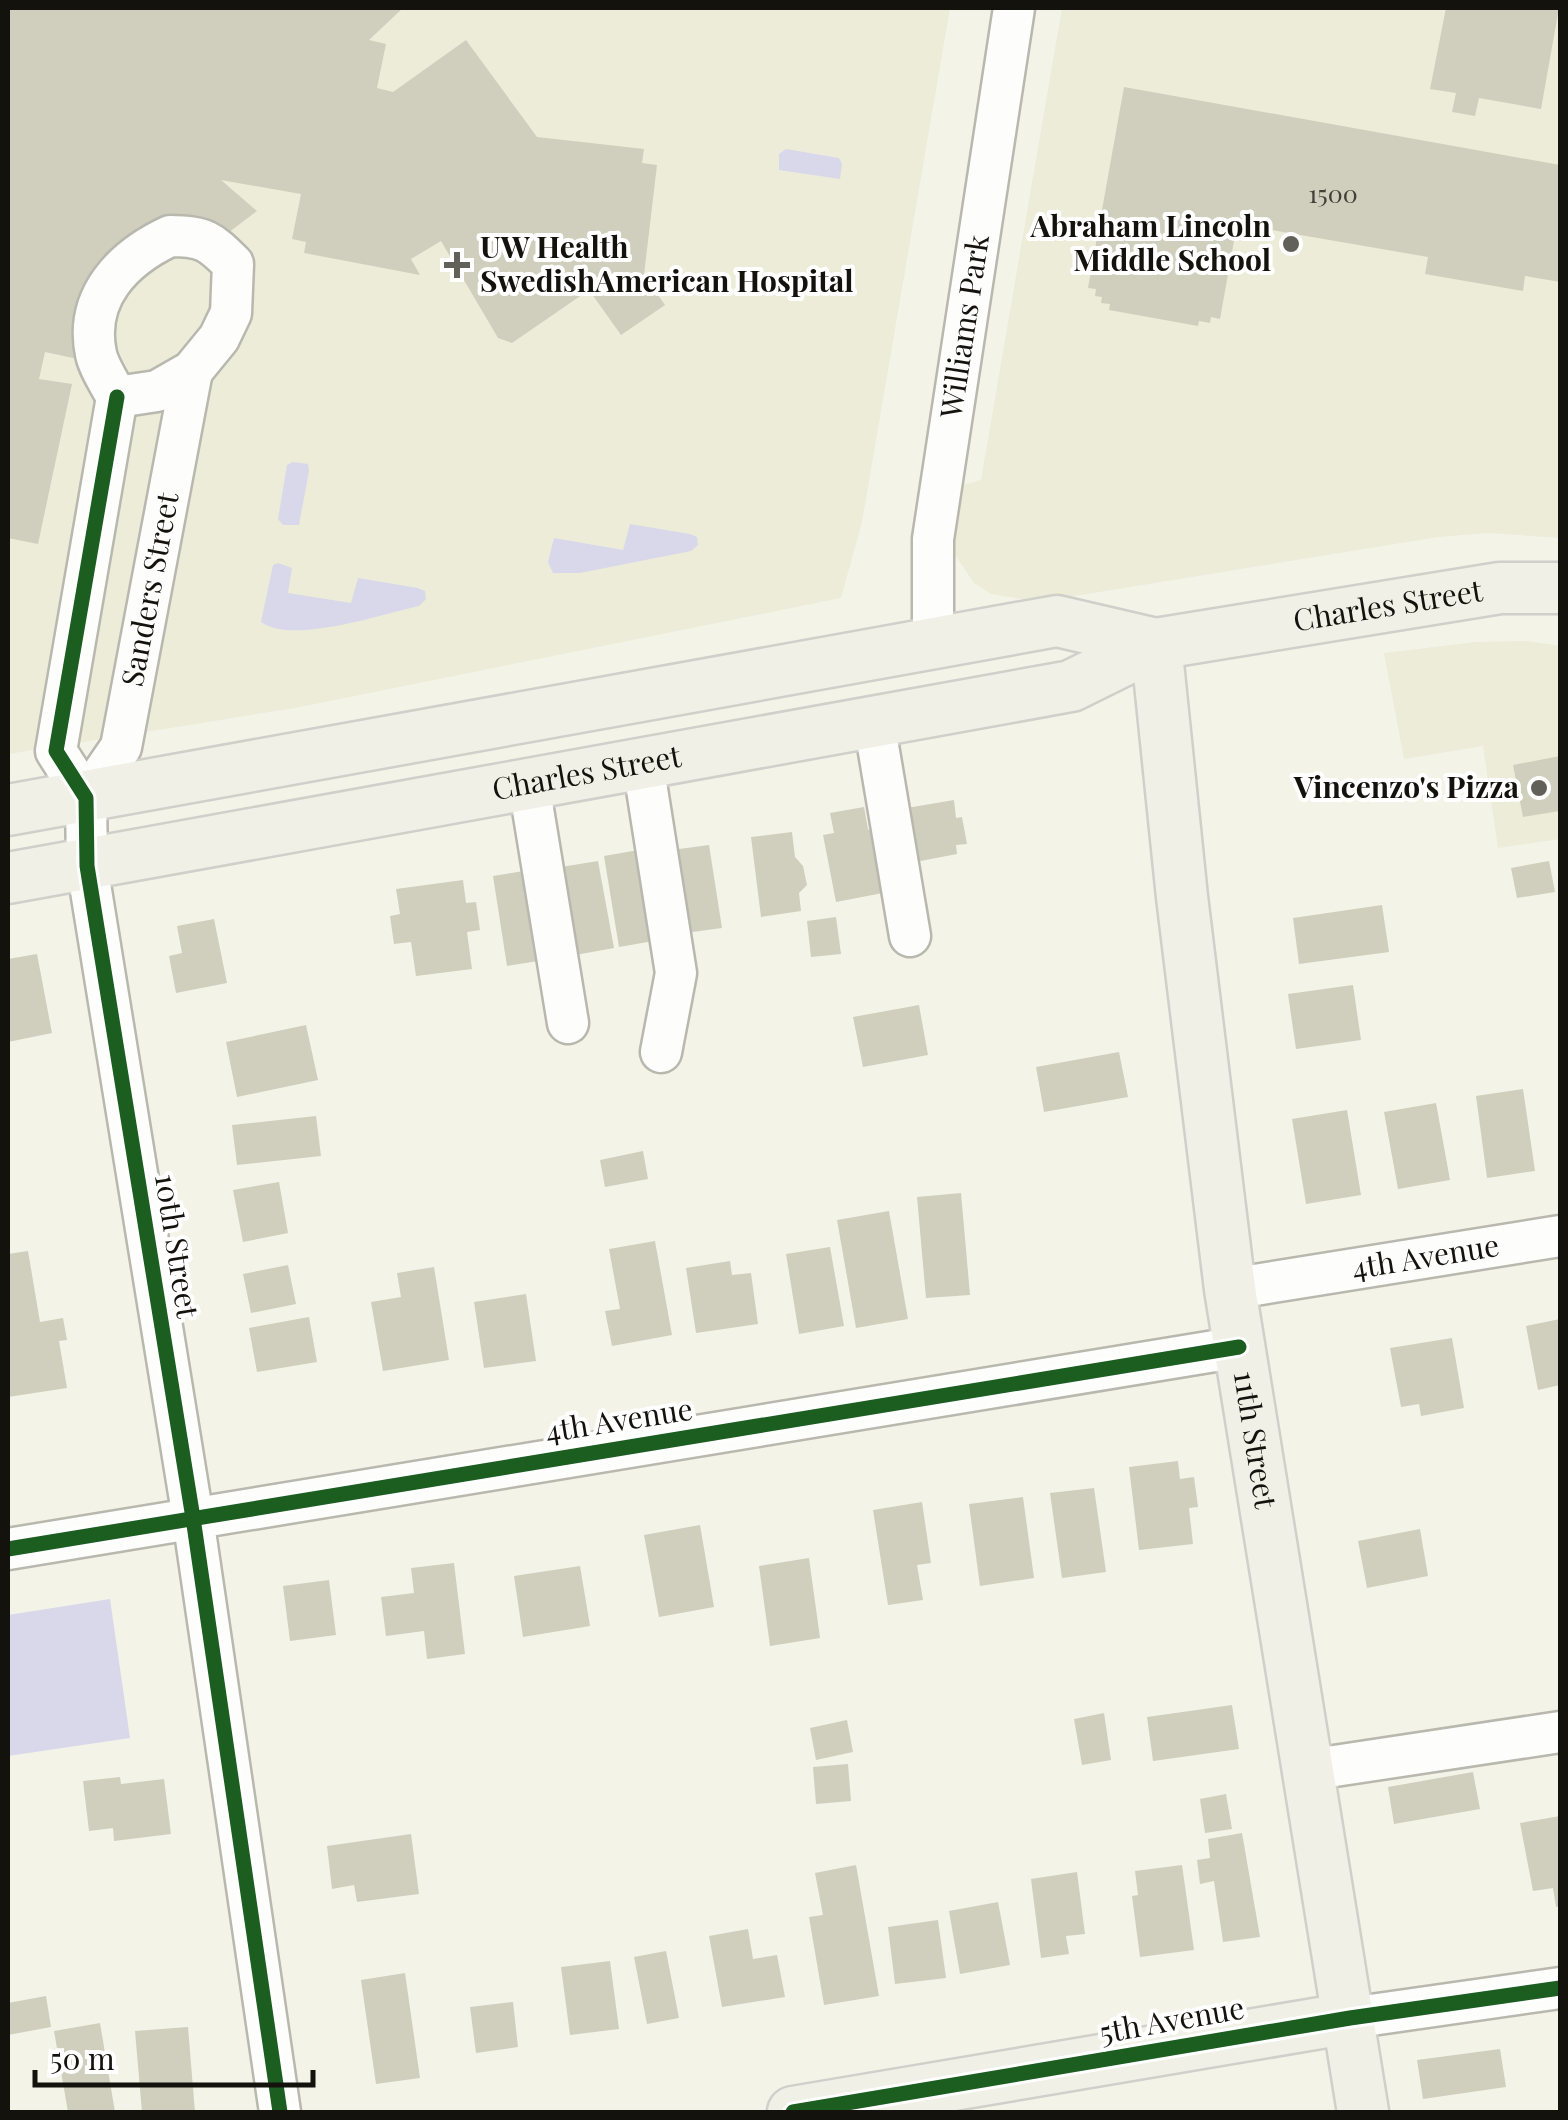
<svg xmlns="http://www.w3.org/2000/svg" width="1568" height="2120" font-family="'Playfair Display',serif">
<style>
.built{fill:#edecd8}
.green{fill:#d9d8eb}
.building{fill:#d0cfbd}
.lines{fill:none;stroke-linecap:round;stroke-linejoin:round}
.minor-casing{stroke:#b8b8af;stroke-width:45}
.major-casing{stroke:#d0d0cb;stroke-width:55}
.minor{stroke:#fdfdfc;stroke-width:40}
.major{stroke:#f0f0e6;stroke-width:50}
.cycleway-casing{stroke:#fff;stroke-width:21}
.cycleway{stroke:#1b5e20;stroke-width:15}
.poi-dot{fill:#616159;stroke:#fff;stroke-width:4}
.labels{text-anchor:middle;stroke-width:8;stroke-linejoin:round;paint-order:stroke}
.number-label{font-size:25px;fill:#424138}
.poi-label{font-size:30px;font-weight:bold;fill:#13120c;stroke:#fff;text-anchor:end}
.street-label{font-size:30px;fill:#13120c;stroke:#fff}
</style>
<rect width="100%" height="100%" fill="#f3f3e8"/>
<g class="built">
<polygon points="8,8 950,8 862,522 841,598 295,708 8,754"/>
<polygon points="1062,8 1560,8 1560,538 1490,533 1438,537 1038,602 991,594 974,583 953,552 947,532 956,487 981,480"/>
<polygon points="1527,641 1560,646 1560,839 1498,848 1483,746 1404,759 1384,653 1476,642"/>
</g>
<g class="green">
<polygon points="786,149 839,158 842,164 840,179 779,170 779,154"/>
<polygon points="293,462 308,464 309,471 299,525 283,525 278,519 287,465"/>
<polygon points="630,524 690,534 697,537 698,545 691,551 580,573 553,573 548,562 554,538 623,550"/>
<path d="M278 563 292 568 288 593 351 603 358 578 418 588 425 591 426 599 419 606C382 614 292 645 261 622L273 565Z"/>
<polygon points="110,1599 130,1738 8,1756 8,1615"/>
</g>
<g class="building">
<polygon points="8,8 403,8 369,40 386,44 377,88 393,92 466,40 537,137 644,149 642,163 657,165 644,275 665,305 621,335 589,290 512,343 498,338 441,241 411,259 420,275 304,253 306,242 292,239 301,194 221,180 257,211 220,239 173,216 150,221 132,237 92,362 45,352 39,379 72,384 38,544 8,538"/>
<polygon points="1446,8 1559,8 1541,109 1479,98 1475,116 1452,112 1456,93 1430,89"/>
<polygon points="1124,87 1560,165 1560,282 1525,276 1523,291 1425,274 1428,257 1237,224 1220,319 1211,317 1210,323 1199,321 1198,326 1109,310 1110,304 1101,303 1102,297 1095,296 1096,289 1088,288"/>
<polygon points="1560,756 1560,811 1523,817 1513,765"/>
<polygon points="954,800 956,818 962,817 967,844 956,845 957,854 910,863 901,809"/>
<polygon points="864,807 868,829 877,838 888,892 836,902 823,835 834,833 830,813"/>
<polygon points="792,832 795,857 803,866 807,885 799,893 801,911 761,917 751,837"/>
<polygon points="709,845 722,928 685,933 672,850"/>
<polygon points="650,848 665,939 619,947 604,856"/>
<polygon points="598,861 614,948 570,956 555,868"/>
<polygon points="1549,861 1555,892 1517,898 1511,868"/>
<polygon points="537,869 551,959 507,966 493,876"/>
<polygon points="463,880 466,903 476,902 480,930 467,932 472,969 416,976 411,942 394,944 390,916 400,914 396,889"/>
<polygon points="1382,905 1389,952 1299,964 1293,918"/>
<polygon points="836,917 841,954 811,957 807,921"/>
<polygon points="214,919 227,983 176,993 169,956 182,953 177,926"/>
<polygon points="37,954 52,1033 8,1042 8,959"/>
<polygon points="1353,985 1361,1040 1296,1049 1288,994"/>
<polygon points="919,1005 928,1055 863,1067 853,1017"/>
<polygon points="306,1025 318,1080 237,1097 226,1042"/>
<polygon points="1119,1052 1128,1097 1044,1112 1036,1067"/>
<polygon points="1523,1089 1535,1171 1487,1178 1476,1096"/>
<polygon points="1436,1103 1450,1180 1398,1189 1384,1112"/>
<polygon points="1347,1110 1361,1195 1306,1204 1292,1119"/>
<polygon points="316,1116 321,1156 237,1165 232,1125"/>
<polygon points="643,1151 648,1179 605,1187 600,1160"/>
<polygon points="279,1182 288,1233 243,1242 233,1190"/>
<polygon points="961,1193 970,1295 926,1298 917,1197"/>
<polygon points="889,1211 908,1319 856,1328 837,1220"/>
<polygon points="655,1241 672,1335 612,1346 605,1311 620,1309 609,1249"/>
<polygon points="830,1247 844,1326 799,1334 786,1254"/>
<polygon points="28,1251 40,1322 63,1318 67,1340 59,1341 67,1388 8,1397 8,1254"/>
<polygon points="730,1261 732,1275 751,1273 758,1324 696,1333 686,1268"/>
<polygon points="288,1265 296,1304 251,1313 243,1274"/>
<polygon points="434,1267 449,1360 383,1371 371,1302 401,1297 397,1273"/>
<polygon points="526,1294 536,1361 484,1368 474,1302"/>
<polygon points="309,1317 317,1362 257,1372 249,1328"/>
<polygon points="1560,1319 1560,1385 1538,1390 1526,1326"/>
<polygon points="1452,1338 1464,1408 1421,1416 1419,1404 1401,1407 1390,1348"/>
<polygon points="1178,1461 1180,1479 1194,1477 1198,1507 1189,1508 1193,1544 1139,1550 1129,1467"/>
<polygon points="1094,1488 1106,1572 1062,1578 1050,1493"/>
<polygon points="1023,1497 1034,1578 980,1586 969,1504"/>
<polygon points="922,1502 931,1563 917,1565 923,1600 888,1605 873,1510"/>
<polygon points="700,1525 714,1607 659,1617 644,1535"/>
<polygon points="1420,1529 1428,1576 1367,1588 1358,1541"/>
<polygon points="809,1558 820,1638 770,1646 759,1566"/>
<polygon points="454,1563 465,1654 427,1659 424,1631 386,1636 381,1597 414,1593 411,1568"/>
<polygon points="580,1566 590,1626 523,1637 514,1576"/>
<polygon points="329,1580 336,1635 290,1641 283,1586"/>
<polygon points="1232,1705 1239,1749 1153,1761 1147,1717"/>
<polygon points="1104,1713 1111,1760 1082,1765 1074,1719"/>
<polygon points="847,1720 853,1752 816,1760 810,1728"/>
<polygon points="848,1764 851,1801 816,1804 813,1767"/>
<polygon points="1473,1772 1480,1809 1394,1824 1388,1787"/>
<polygon points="120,1777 121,1784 164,1779 171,1834 114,1841 113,1828 89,1831 83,1781"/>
<polygon points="1226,1794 1232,1829 1205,1833 1200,1799"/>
<polygon points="1560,1816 1560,1906 1556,1907 1553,1888 1533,1891 1520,1823"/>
<polygon points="1242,1833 1260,1937 1223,1942 1214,1881 1200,1884 1197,1860 1210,1858 1208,1839"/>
<polygon points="411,1834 419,1894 357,1902 354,1885 332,1889 327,1846"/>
<polygon points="856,1865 879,1996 824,2005 809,1917 823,1915 815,1873"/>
<polygon points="1182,1865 1194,1950 1140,1957 1132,1896 1138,1895 1135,1871"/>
<polygon points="1077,1872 1085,1934 1066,1936 1069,1954 1041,1958 1031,1879"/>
<polygon points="998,1902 1010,1965 960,1974 949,1911"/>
<polygon points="938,1920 946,1978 895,1984 888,1927"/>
<polygon points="748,1929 753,1959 777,1955 785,1997 722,2007 709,1936"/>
<polygon points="666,1951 679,2018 647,2024 634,1957"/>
<polygon points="610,1961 619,2029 570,2035 561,1967"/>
<polygon points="405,1973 420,2078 376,2084 361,1980"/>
<polygon points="46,1996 51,2027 8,2035 8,2003"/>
<polygon points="513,2002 518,2047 476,2053 470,2007"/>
<polygon points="100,2023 115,2112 68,2112 54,2031"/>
<polygon points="188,2027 195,2112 142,2112 135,2031"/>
<polygon points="1500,2049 1506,2087 1423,2099 1417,2060"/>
</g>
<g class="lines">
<g class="minor-casing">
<g id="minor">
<path d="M170 236C204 236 210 241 233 264L231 313 219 338 192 371 157 391 117 397C110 384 99 368 96 354 84 297 123 258 170 236Z"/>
<polyline points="117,397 56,751 86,798 87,866 193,1518 280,2112"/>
<path id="s1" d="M933 644V539L1014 8"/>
<polyline points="874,722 910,936"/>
<polyline points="643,764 676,973 661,1052"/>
<polyline points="529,785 568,1023"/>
<path id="s2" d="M86 798 121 747 192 371"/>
<path id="s3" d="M1230 1289 1560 1236"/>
<polyline points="8,1549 1239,1347"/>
<polyline points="1308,1770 1560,1732"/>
<polyline points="1350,2018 1560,1988"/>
</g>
</g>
<g class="major-casing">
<g id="major">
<path id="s4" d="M1156 644 1182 897 1230 1289 1363 2112"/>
<polyline points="8,810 1057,621 1156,644"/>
<path id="s5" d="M8 878 1071 686 1156 644 1500 588H1560"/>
<polyline points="793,2112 1350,2018"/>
</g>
</g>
<use href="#minor" class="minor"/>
<use href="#major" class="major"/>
<g class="cycleway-casing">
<g id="cycleway">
<polyline points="117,397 56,751 86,798 87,866 193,1518 280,2112"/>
<polyline points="8,1549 1239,1347"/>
<polyline points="793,2112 1350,2018 1560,1988"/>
</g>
</g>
<use href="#cycleway" class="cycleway"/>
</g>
<g class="poi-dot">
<circle cx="1291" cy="244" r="10"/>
<path d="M452 250h10v10h10v10h-10v10h-10v-10h-10v-10h10z"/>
<circle cx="1539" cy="788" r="10"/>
</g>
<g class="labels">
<g class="number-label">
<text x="1333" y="203">1500</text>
</g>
<g class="poi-label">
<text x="1271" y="237">Abraham Lincoln<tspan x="1271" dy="34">Middle School</tspan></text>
<text x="480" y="258" text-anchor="start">UW Health<tspan x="480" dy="34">SwedishAmerican Hospital</tspan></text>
<text x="1519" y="798">Vincenzo's Pizza</text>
</g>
<g class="street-label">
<text dy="10" stroke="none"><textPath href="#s1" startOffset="320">Williams Park</textPath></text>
<text dy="10" stroke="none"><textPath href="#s2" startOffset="222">Sanders Street</textPath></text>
<text dy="10" stroke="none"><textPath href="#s5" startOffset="1410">Charles Street</textPath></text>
<text dy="10" stroke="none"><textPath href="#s5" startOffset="588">Charles Street</textPath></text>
<text transform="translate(176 1246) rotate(81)" y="10">10th Street</text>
<text dy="10" stroke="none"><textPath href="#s3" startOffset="198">4th Avenue</textPath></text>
<text transform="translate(619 1421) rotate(-9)" y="10">4th Avenue</text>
<text dy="10" stroke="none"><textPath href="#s4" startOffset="802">11th Street</textPath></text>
<text transform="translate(1172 2021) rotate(-10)" y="10">5th Avenue</text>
</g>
</g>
<rect width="1568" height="2120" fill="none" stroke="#13120c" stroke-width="20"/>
<path d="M35 2070v15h278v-15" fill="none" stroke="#13120c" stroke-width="5"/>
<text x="50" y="2070" font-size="30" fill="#13120c" stroke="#ffffff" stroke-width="8" paint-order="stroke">50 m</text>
</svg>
